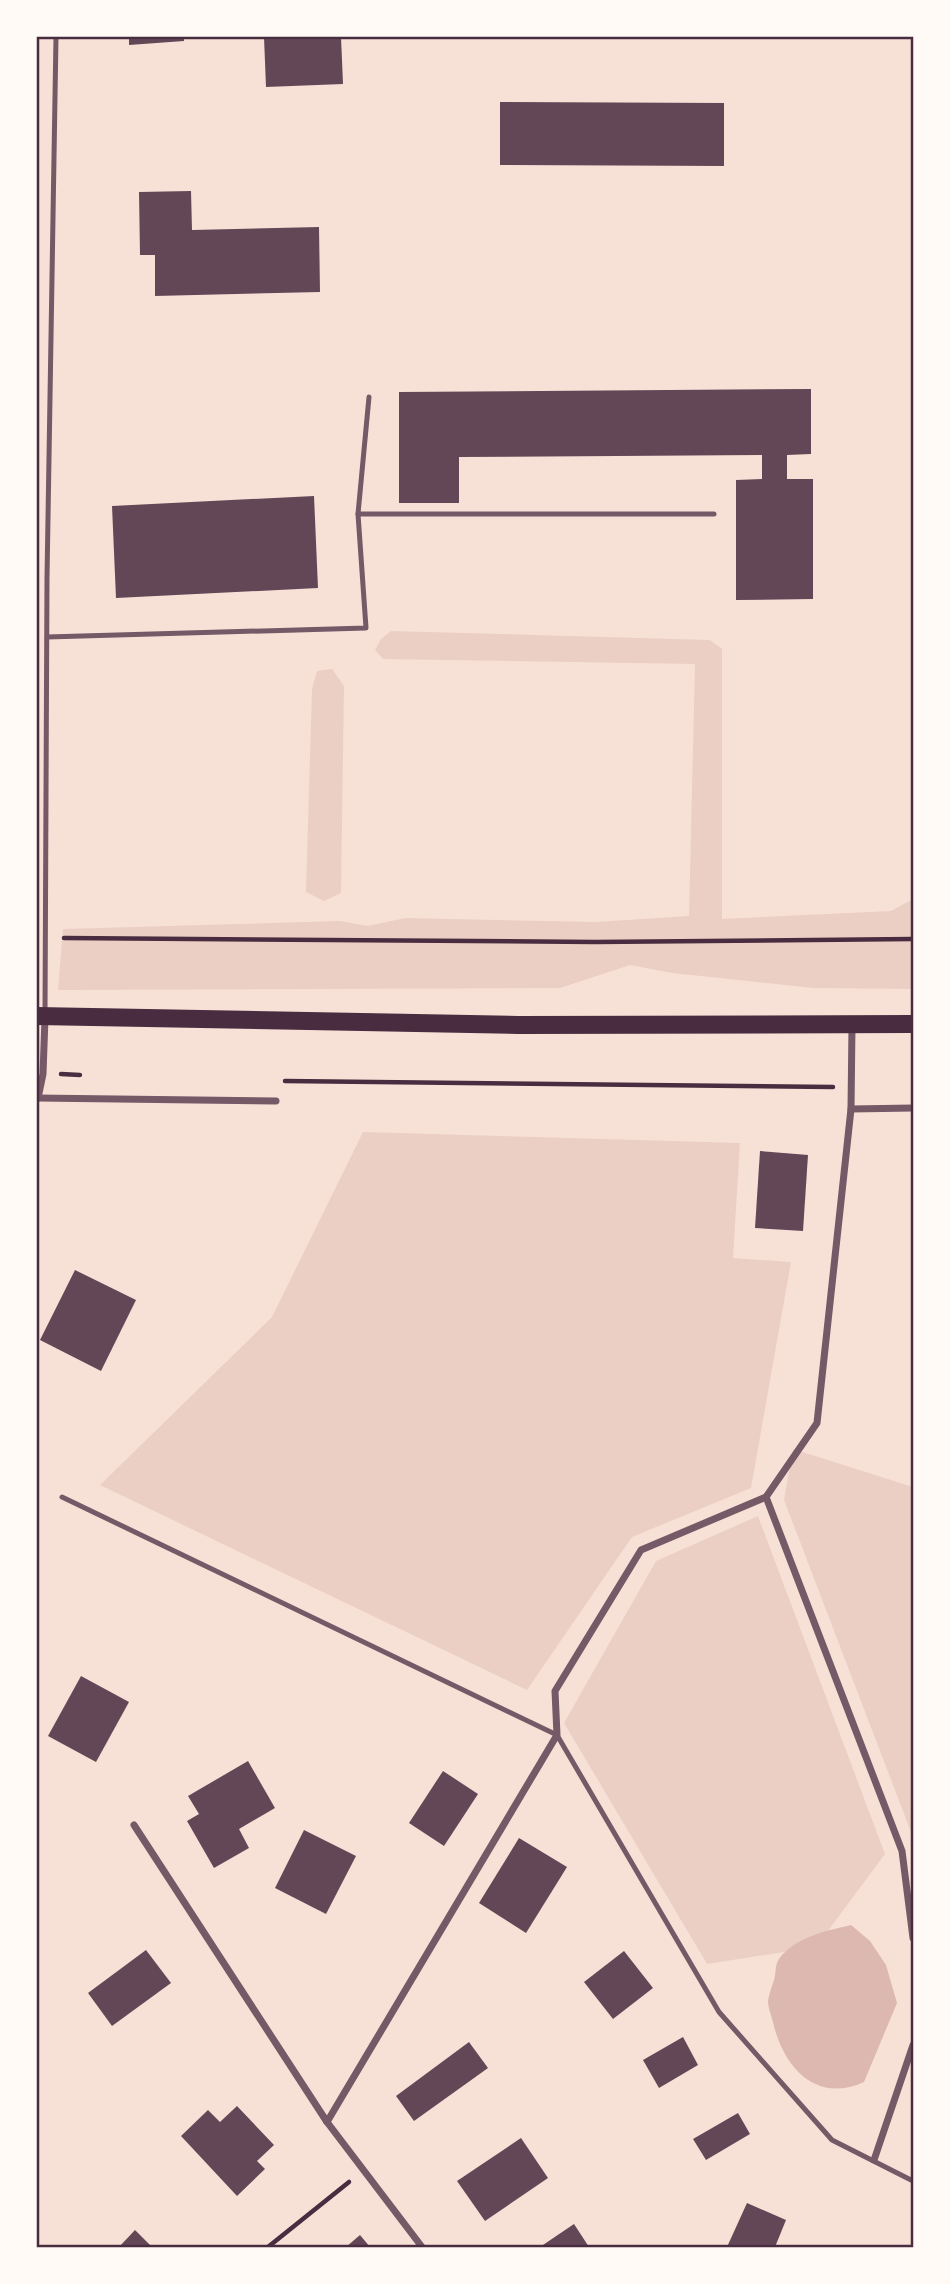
<svg xmlns="http://www.w3.org/2000/svg" width="950" height="2284" font-family="'IBM Plex Sans',sans-serif">
<style>
.green{fill:#ebcfc5}
.water{fill:#dcb8b0}
.building{fill:#644757}
.lines{fill:none;stroke-linecap:round;stroke-linejoin:round}
.path{stroke:#4a2c40;stroke-width:4.5}
.service{stroke:#755966;stroke-width:5}
.minor{stroke:#755966;stroke-width:7}
.primary{stroke:#4a2c40;stroke-width:18}
.neatline{fill:none;stroke:#4a2c40;stroke-width:2.5}
</style>
<rect width="100%" height="100%" fill="#f7e1d7"/>
<g class="green">
<polygon points="391,631 710,640 722,649 722,919 891,911 913,899 913,989 813,988 672,973 630,965 560,988 58,990 63,929 340,921 368,926 405,918 595,922 689,916 695,664 383,659 375,650 381,639"/>
<polygon points="332,669 344,686 341,893 324,901 306,892 312,689 317,671"/>
<polygon points="363,1132 740,1143 733,1258 791,1262 751,1488 632,1537 527,1690 100,1485 272,1317"/>
<polygon points="793,1449 913,1487 913,1833 911,1832 784,1500"/>
<polygon points="758,1516 885,1854 816,1947 707,1964 564,1723 656,1561"/>
</g>
<path class="water" d="M851 1925 870 1941 886 1965 897 2003 864 2082C816 2104 783 2067 773 2022 771 2015 768 2007 768 2001 769 1994 772 1986 774 1980 776 1974 775 1964 779 1959 795 1937 826 1931 851 1925Z"/>
<g class="building">
<polygon points="129,37 184,37 184,41 129,45"/>
<polygon points="264,37 341,37 343,84 266,87"/>
<polygon points="500,102 724,103 724,166 500,165"/>
<polygon points="191,191 192,230 319,227 320,292 155,296 155,255 140,255 139,192"/>
<polygon points="811,389 811,454 787,455 787,479 813,479 813,599 736,600 736,480 762,479 762,455 459,457 459,503 399,503 399,392"/>
<polygon points="314,496 318,588 116,598 112,506"/>
<polygon points="760,1151 808,1155 803,1231 755,1228"/>
<polygon points="75,1270 136,1300 101,1371 40,1340"/>
<polygon points="81,1676 129,1702 96,1762 48,1736"/>
<polygon points="248,1761 275,1808 239,1829 249,1848 214,1868 187,1821 199,1814 188,1796"/>
<polygon points="443,1771 478,1794 444,1846 409,1823"/>
<polygon points="304,1830 356,1856 326,1914 275,1888"/>
<polygon points="519,1838 567,1867 526,1933 479,1903"/>
<polygon points="146,1950 171,1983 112,2026 88,1993"/>
<polygon points="624,1951 653,1988 613,2019 584,1982"/>
<polygon points="683,2037 698,2065 659,2088 643,2060"/>
<polygon points="469,2042 488,2068 414,2121 396,2096"/>
<polygon points="237,2106 274,2145 257,2161 265,2169 237,2196 181,2136 208,2110 220,2122"/>
<polygon points="738,2113 750,2134 706,2160 693,2139"/>
<polygon points="521,2138 548,2178 485,2221 457,2181"/>
<polygon points="747,2203 786,2220 775,2247 727,2247"/>
<polygon points="574,2224 589,2247 540,2247"/>
<polygon points="135,2230 152,2247 119,2247"/>
<polygon points="360,2235 370,2247 346,2247"/>
</g>
<g class="lines">
<g class="path">
<polyline points="64,938 595,942 913,939"/>
<polyline points="61,1074 80,1075"/>
<polyline points="285,1081 833,1087"/>
<polyline points="268,2247 349,2182"/>
</g>
<g class="service">
<polyline points="358,514 714,514"/>
<polyline points="47,637 366,628 358,514 369,397"/>
<polyline points="45,1013 47,578 56,37"/>
<polyline points="62,1497 557,1735 719,2012 832,2140 913,2181"/>
</g>
<g class="minor">
<polyline points="852,1026 851,1109 817,1423 766,1497 902,1851 913,1938"/>
<polyline points="37,1098 276,1101"/>
<polyline points="38,1098 43,1074 45,1018"/>
<polyline points="851,1109 913,1108"/>
<polyline points="134,1825 327,2122 422,2247"/>
<polyline points="327,2122 557,1735 555,1691 641,1550 766,1497"/>
<polyline points="874,2160 913,2045"/>
</g>
<polyline class="primary" points="37,1016 518,1025 913,1024"/>
</g>
<rect width="950" height="2284" fill="none" stroke="#fffaf5" stroke-width="77"/>
<rect x="38" y="38" width="874" height="2208" class="neatline"/>
</svg>
